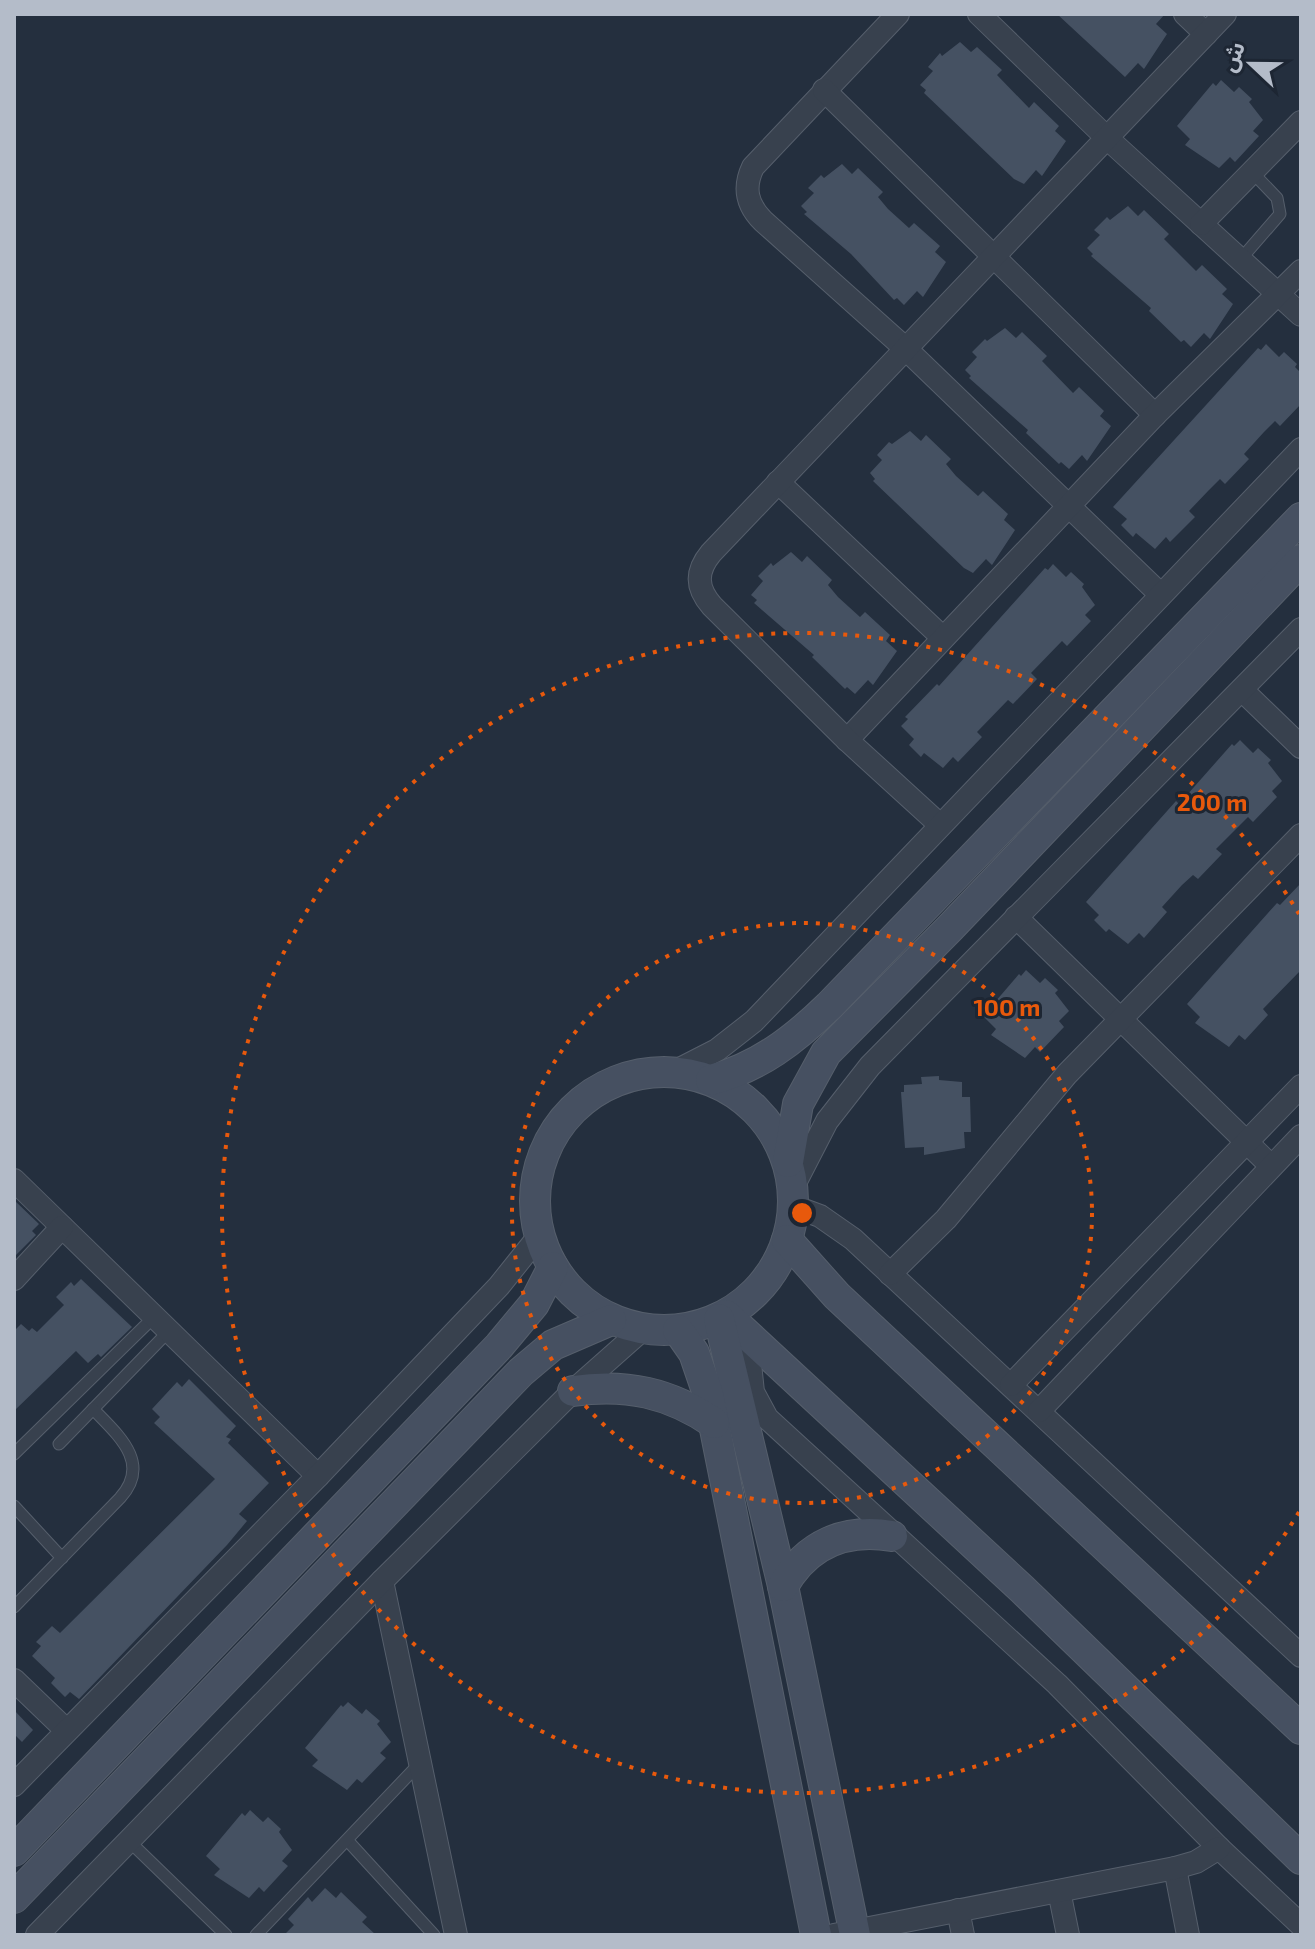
<svg xmlns="http://www.w3.org/2000/svg" width="1315" height="1949" font-family="'Exo 2','Noto Sans Arabic',sans-serif">
<style>
.building{fill:#455162}
.lines{fill:none;stroke-linecap:round;stroke-linejoin:round}
.lane-casing{stroke:#565f6c;stroke-width:13}
.street-casing{stroke:#565f6c;stroke-width:24}
.secondary-casing{stroke:#565f6c;stroke-width:32}
.lane{stroke:#38414e;stroke-width:11}
.street{stroke:#38414e;stroke-width:22}
.secondary{stroke:#465061;stroke-width:30}
.ring{fill:none;stroke:#e8590c;stroke-width:4;stroke-dasharray:4 8}
.centre{fill:#e8590c;stroke:#1d2633;stroke-width:4}
.ring-label{font-size:24px;text-anchor:middle;font-weight:bold;fill:#e8590c;stroke:#1d2633;stroke-width:6;stroke-linejoin:round;paint-order:stroke}
</style>
<rect width="100%" height="100%" fill="#242f3e"/>
<g class="building">
<polygon points="1057,14 1165,14 1156,24 1167,34 1144,69 1138,63 1125,77"/>
<polygon points="960,42 971,52 977,47 1002,70 997,75 1029,108 1034,102 1059,126 1055,131 1066,141 1042,176 1036,170 1024,184 1014,179 924,93 926,90 920,85 933,71 928,67 940,53 942,56"/>
<polygon points="1221,80 1234,92 1239,87 1252,99 1249,102 1263,120 1253,131 1259,136 1235,162 1230,157 1219,168 1185,145 1190,139 1177,126 1213,83 1216,86"/>
<polygon points="842,164 852,174 858,168 883,192 878,197 888,209 909,228 914,223 940,246 935,252 946,262 923,297 917,291 904,305 897,298 894,300 851,254 804,214 807,212 801,206 814,193 808,188 821,175 824,178"/>
<polygon points="1128,206 1138,216 1144,210 1169,234 1164,239 1196,271 1202,265 1227,289 1222,294 1233,304 1210,339 1204,333 1191,347 1184,340 1181,342 1149,311 1151,308 1091,256 1093,254 1087,248 1100,235 1094,230 1107,217 1110,220"/>
<polygon points="1005,328 1016,338 1022,332 1047,356 1042,361 1073,393 1079,387 1104,411 1100,416 1111,426 1087,461 1082,455 1069,469 1061,462 1059,464 1026,433 1028,430 969,378 971,376 965,370 977,357 972,352 985,339 987,341"/>
<polygon points="1266,344 1279,357 1284,352 1297,364 1295,367 1301,373 1301,404 1280,426 1275,421 1264,432 1244,454 1249,459 1225,484 1220,479 1209,490 1189,511 1195,517 1170,542 1166,537 1155,549 1136,533 1133,537 1121,525 1127,519 1113,507 1258,348 1261,350"/>
<polygon points="910,431 921,441 926,435 951,459 946,464 956,476 978,496 983,491 1008,514 1004,520 1015,530 992,565 986,559 973,573 964,568 873,481 875,479 870,473 882,460 877,455 889,442 892,444"/>
<polygon points="791,552 802,562 807,556 832,580 828,585 838,597 860,617 865,612 890,635 886,641 897,651 873,685 868,680 855,694 847,687 845,689 812,657 814,655 754,603 757,600 751,595 763,581 758,576 771,563 773,566"/>
<polygon points="1053,564 1066,577 1071,572 1084,584 1082,587 1095,605 1085,615 1091,621 1067,646 1062,641 1031,673 1037,679 1013,704 1008,700 977,732 982,737 958,762 953,757 943,768 924,753 921,757 909,745 914,739 901,726 908,719 905,717 937,684 939,686 1045,568 1048,570"/>
<polygon points="1240,740 1253,753 1258,748 1271,760 1268,763 1282,781 1272,791 1277,797 1253,822 1248,817 1216,849 1222,854 1198,879 1193,875 1182,885 1162,907 1167,912 1144,938 1139,933 1128,944 1109,929 1106,932 1094,920 1099,915 1086,902 1176,801 1179,804 1232,744 1234,746"/>
<polygon points="1301,883 1301,970 1263,1009 1268,1015 1245,1040 1239,1035 1229,1047 1195,1023 1200,1017 1187,1004 1277,903 1280,905"/>
<polygon points="1026,970 1040,983 1045,978 1058,990 1055,993 1069,1011 1059,1021 1064,1027 1040,1052 1035,1047 1025,1058 991,1035 996,1029 983,1016 1019,974 1021,976"/>
<polygon points="939,1076 939,1080 962,1082 962,1097 970,1097 971,1132 964,1132 965,1148 924,1155 924,1147 905,1148 901,1092 904,1092 904,1085 922,1084 921,1077"/>
<polygon points="14,1200 39,1224 32,1231 36,1235 14,1257"/>
<polygon points="81,1279 132,1327 101,1357 98,1354 88,1363 76,1351 14,1411 14,1331 21,1324 29,1331 32,1328 37,1332 64,1305 56,1297 71,1282 74,1286"/>
<polygon points="189,1379 236,1426 226,1437 231,1439 228,1443 269,1483 239,1514 247,1521 227,1545 79,1699 70,1692 65,1697 51,1683 55,1678 32,1656 41,1646 36,1642 52,1626 60,1633 215,1479 154,1423 160,1417 152,1409 177,1382 182,1387"/>
<polygon points="348,1702 362,1714 366,1709 380,1721 377,1724 391,1742 380,1753 386,1758 362,1783 357,1779 347,1790 312,1766 318,1760 305,1748 341,1705 343,1707"/>
<polygon points="14,1710 33,1730 22,1742 14,1734"/>
<polygon points="250,1810 263,1822 268,1817 281,1829 279,1832 292,1850 282,1861 288,1866 264,1892 259,1887 249,1898 214,1875 220,1869 206,1856 242,1813 245,1816"/>
<polygon points="325,1888 336,1898 341,1892 367,1917 362,1922 376,1935 284,1935 294,1925 288,1919 308,1897 312,1902"/>
</g>
<g class="lines">
<g class="lane-casing">
<g id="lane">
<polyline points="1240,260 1280,214 1277,198 1252,172"/>
<polyline points="59,1444 169,1331"/>
<polyline points="14,1454 154,1317"/>
<polyline points="14,1506 62,1558"/>
<path d="M14 1607 120 1498C152 1463 118 1435 93 1409"/>
<polyline points="128,1840 226,1935"/>
<polyline points="348,1841 434,1935"/>
<polyline points="256,1935 420,1763"/>
</g>
</g>
<g class="street-casing">
<g id="street">
<path d="M898 14 753 167C743 188 747 205 763 221L906 349 1160 594"/>
<polyline points="979,14 1107,138 1301,315"/>
<polyline points="1185,14 1206,34"/>
<polyline points="824,90 1155,415"/>
<polyline points="1201,224 1301,122"/>
<polyline points="778,482 943,638"/>
<polyline points="1242,690 1301,747"/>
<polyline points="847,740 1155,415 1301,271"/>
<path d="M939 824 847 740 712 606C696 588 696 571 711 553L1225 14"/>
<polyline points="1016,917 1271,1166"/>
<polyline points="674,1072 717,1050 754,1021 1301,449"/>
<polyline points="14,1180 318,1476"/>
<polyline points="793,1187 827,1121 870,1066 1301,629"/>
<polyline points="793,1206 820,1216 853,1239 1301,1656"/>
<polyline points="890,1274 946,1219 1067,1074 1301,835"/>
<polyline points="14,1279 62,1227"/>
<polyline points="747,1336 753,1392 767,1418 1057,1684 1219,1848 1301,1925"/>
<polyline points="1011,1385 1301,1086"/>
<polyline points="1039,1411 1301,1136"/>
<polyline points="382,1581 456,1935"/>
<polyline points="14,1680 66,1730"/>
<polyline points="14,1785 318,1476 499,1286 539,1236"/>
<polyline points="1175,1868 1188,1935"/>
<polyline points="1059,1891 1068,1935"/>
<polyline points="958,1910 963,1935"/>
<polyline points="37,1935 382,1581 573,1391 643,1329"/>
<polyline points="834,1935 1175,1868 1196,1862 1219,1848"/>
</g>
</g>
<g class="secondary-casing">
<g id="secondary">
<circle cx="664" cy="1201" r="129"/>
<path d="M711 1080C759 1067 794 1040 829 1006L1301 518"/>
<polyline points="788,1162 798,1104 826,1053 950,928 1301,560"/>
<polyline points="787,1240 837,1296 1301,1729"/>
<polyline points="726,1315 1022,1589 1301,1859"/>
<polyline points="719,1319 783,1586 855,1935"/>
<polyline points="678,1330 694,1353 708,1394 816,1935"/>
<path d="M573 1391C626 1383 670 1393 714 1423"/>
<path d="M783 1586C807 1544 845 1528 892 1536"/>
<polyline points="14,1851 499,1346 534,1304 553,1267"/>
<polyline points="14,1898 521,1372 553,1345 611,1320"/>
</g>
</g>
<use href="#lane" class="lane"/>
<use href="#street" class="street"/>
<use href="#secondary" class="secondary"/>
</g>
<g class="ring">
<circle cx="802" cy="1213" r="290"/>
<path d="M1299 1512A580 580 0 1 1 1299 914"/>
</g>
<circle cx="802" cy="1213" r="12" class="centre"/>
<g class="ring-label">
<text x="1212" y="811">200 m</text>
<text x="1007" y="1016">100 m</text>
</g>
<rect width="1315" height="1949" fill="none" stroke="#b4bcc9" stroke-width="32"/>
<g transform="translate(1251 64) rotate(292)" stroke="#1d2633" stroke-width="6" paint-order="stroke">
<path d="M0-6L14 30L0 20L-14 30Z" fill="#b4bcc9"/>
<text y="-12" font-size="22" font-weight="bold" text-anchor="middle" fill="#b4bcc9">ش</text>
</g>
</svg>
